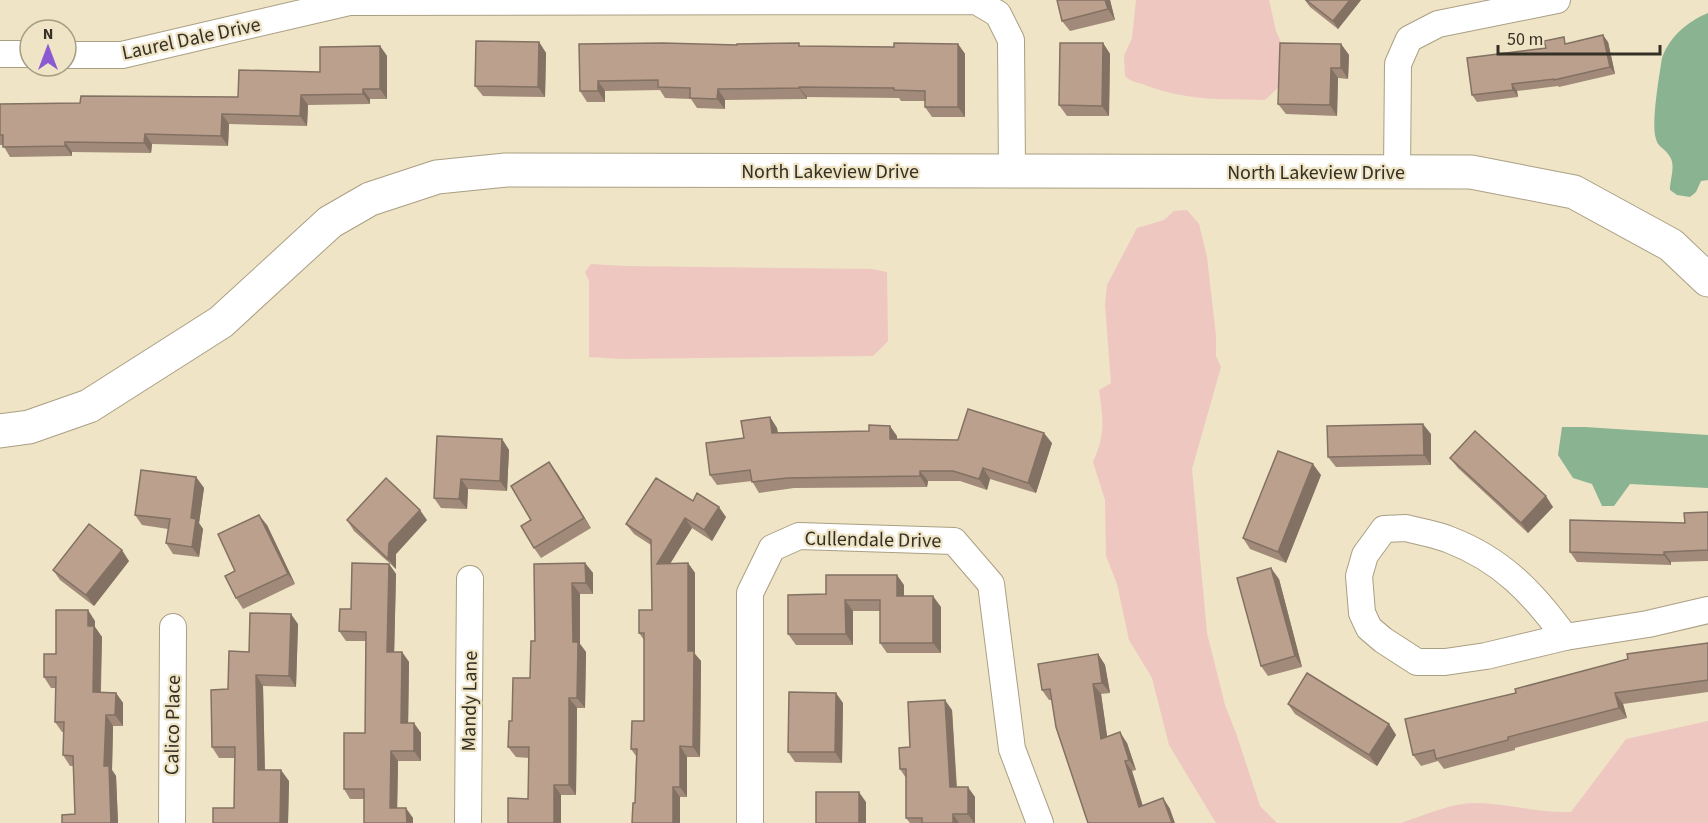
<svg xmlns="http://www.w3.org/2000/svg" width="1708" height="823" font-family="'Source Sans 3',sans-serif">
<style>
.green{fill:#eec7c1}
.water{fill:#89b391}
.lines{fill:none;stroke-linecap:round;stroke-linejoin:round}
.street-casing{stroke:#aa9f83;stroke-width:28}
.secondary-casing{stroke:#aa9f83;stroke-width:35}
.street{stroke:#fff;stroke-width:26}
.secondary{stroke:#fff;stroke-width:33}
.wall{fill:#a18a79}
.shaded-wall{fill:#837163}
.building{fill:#bba18d;stroke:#837163;stroke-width:1.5}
.labels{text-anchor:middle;stroke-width:4.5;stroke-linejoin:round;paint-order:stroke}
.street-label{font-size:20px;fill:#353025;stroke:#efe4c5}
</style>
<rect width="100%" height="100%" fill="#efe4c5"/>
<g class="green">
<path d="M1136 0H1269L1276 31 1287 56 1280 86 1265 100C1221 99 1187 101 1145 85 1138 82 1131 82 1125 76L1124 56 1132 38Z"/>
<path d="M1187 210 1199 224 1207 257 1216 336V356L1221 367 1192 469 1207 633 1225 705 1236 733 1260 806 1277 823H1216L1169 745 1152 678 1129 640 1117 584 1106 556 1105 500 1093 462C1106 434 1103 419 1099 390L1111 383 1105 305 1107 285 1137 228 1164 220 1174 211Z"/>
<polygon points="591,264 626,266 872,269 887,272 888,341 873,356 621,359 589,357 589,281 585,272"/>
<path d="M1708 721V823H1401C1425 815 1453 802 1478 803 1509 804 1539 813 1571 812L1626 739Z"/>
</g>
<g class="water">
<path d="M1708 13V180L1701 181 1696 192 1690 197 1677 195 1670 190C1670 178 1677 164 1668 154 1664 148 1658 147 1656 139 1651 122 1659 78 1662 58 1670 36 1687 22 1708 13Z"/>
<polygon points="1562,427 1585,427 1708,435 1708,488 1630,484 1614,506 1602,506 1592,484 1573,478 1558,455"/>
</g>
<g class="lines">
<g class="street-casing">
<g id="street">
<polyline points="0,54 30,54"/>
<polyline points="66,55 122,55 349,2 976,1 998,14 1011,40 1012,172"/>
<polyline points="1397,171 1398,64 1409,39 1438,24 1557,0"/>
<path d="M1406 528C1420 532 1436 534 1450 540 1502 560 1533 593 1565 637L1486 656 1445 662H1417L1383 640 1369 628 1362 613 1359 576 1365 555 1384 529Z"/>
<polyline points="1565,637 1648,624 1708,610"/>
<polyline points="172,823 173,627"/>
<polyline points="468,823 470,579"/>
<polyline points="750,823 750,593 772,548 799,536 954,541 991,584 1012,749 1040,823"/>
</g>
</g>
<g class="secondary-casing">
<polyline id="secondary" points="0,431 29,427 89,406 221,322 330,222 370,199 437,177 506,170 1471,172 1574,192 1671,245 1708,280"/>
</g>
<use href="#street" class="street"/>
<use href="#secondary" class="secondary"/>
</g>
<g class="wall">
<polygon points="1110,0 1115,20 1070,31 1062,21"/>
<polygon points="1305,0 1361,0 1338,29 1310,7"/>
<polygon points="539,42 546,53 545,97 483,96 475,86"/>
<polygon points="1608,42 1615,74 1559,87 1558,86 1517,91 1518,97 1477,102 1472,95 1546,48 1568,43"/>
<polygon points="1103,43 1110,54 1109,116 1067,116 1059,105"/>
<polygon points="579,44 894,47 958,44 965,54 965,117 932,117 925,107 925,101 901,101 899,98 807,97 807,99 725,100 725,109 697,108 691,99 665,98 660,90 605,91 605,102 587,102 580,91"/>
<polygon points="1341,44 1349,55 1348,79 1338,78 1337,116 1286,114 1278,104"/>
<polygon points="380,46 387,56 387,99 370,99 370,104 308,105 307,126 229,124 228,146 152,144 151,153 72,152 72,156 10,157 3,145 0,145 0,104 80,103 238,97 320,72"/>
<polygon points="770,417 777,428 778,433 897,436 897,439 1052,443 1036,493 990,479 987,490 960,481 928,481 927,487 794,488 759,493 752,481 717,485 710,475 744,438"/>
<polygon points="1431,434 1431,465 1336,467 1328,457"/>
<polygon points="502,439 509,450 507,491 468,489 467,509 441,508 434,498"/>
<polygon points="1450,458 1553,507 1528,533 1458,468"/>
<polygon points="557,473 591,528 541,558 534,548 531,520"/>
<polygon points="1321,475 1286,563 1250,549 1243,538"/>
<polygon points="196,477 204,488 199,523 203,529 199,557 173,554 166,543 168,529 142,525 135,515"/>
<polygon points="693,501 726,517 712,541 692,528 670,563 688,563 695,573 695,654 701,661 700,757 687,757 687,797 680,797 680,823 635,803 636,756 631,749 644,721 644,640 639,633 652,610 651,545 634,534 626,524"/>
<polygon points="1708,512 1708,561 1671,562 1671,565 1577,562 1570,552 1685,523"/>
<polygon points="347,520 427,520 396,554 396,569 354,531"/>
<polygon points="267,525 295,584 243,609 236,598 235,571"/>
<polygon points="129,561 94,606 60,580 53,570"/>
<polygon points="585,563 593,573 593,594 580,594 580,644 586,652 585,708 577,708 576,795 561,795 528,799 529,758 516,757 508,747 512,721 530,678 535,641"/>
<polygon points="389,564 396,574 394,652 402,652 409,662 408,723 421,733 421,761 398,761 397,808 413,818 364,799 350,799 344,789 365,733 366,641 346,641 339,631 351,609"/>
<polygon points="1279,579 1302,667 1268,676 1261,666"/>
<polygon points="904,585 904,596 941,607 941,653 887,653 880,643 880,611 853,611 853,645 796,645 788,634 826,594"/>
<polygon points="95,621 95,627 102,637 101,692 116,693 123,703 123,726 113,726 112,770 116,776 118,823 62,823 75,814 74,766 70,766 63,755 64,732 62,732 55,722 56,688 51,688 44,677 56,654"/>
<polygon points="298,624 296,687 263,686 265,770 289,781 288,823 213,823 234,808 235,758 219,758 212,747 228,689 249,652"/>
<polygon points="1708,643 1708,692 1623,704 1627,718 1515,748 1515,750 1444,769 1438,761 1421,766 1413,755 1516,693"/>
<polygon points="1098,654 1105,665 1110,693 1101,694 1107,737 1127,743 1136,770 1132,771 1143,806 1163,798 1170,809 1088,823 1052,700 1049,700 1042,690"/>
<polygon points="843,703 842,763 795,762 788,752"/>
<polygon points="1288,704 1389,724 1396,735 1377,766 1295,714"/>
<polygon points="952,710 957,787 975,797 975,823 910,823 906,818 906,778 900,769 910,747"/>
</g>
<g class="shaded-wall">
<polygon points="1105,0 1110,0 1115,20 1108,9"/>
<polygon points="1350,0 1361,0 1338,29 1333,21"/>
<polygon points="1603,35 1608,42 1615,74 1610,67"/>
<polygon points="539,42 546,53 545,97 538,87"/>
<polygon points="1103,43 1110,54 1109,116 1102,106"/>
<polygon points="958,44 965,54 965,117 958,107"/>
<polygon points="1341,44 1349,55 1348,79 1341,68"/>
<polygon points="380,46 387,56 387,99 380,89"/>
<polygon points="1331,68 1338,78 1337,116 1330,105"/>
<polygon points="598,81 605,91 605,102 598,91"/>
<polygon points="1512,84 1517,91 1518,97 1513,90"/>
<polygon points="799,87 807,97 807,99 799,88"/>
<polygon points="363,89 370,99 370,104 363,94"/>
<polygon points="718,89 725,100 725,109 717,99"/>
<polygon points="301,95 308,105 307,126 300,116"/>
<polygon points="222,114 229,124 228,146 221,136"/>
<polygon points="145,134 152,144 151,153 144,143"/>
<polygon points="65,142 72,152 72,156 65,146"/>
<polygon points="770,417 777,428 779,443 772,433"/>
<polygon points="1423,424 1431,434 1431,465 1424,455"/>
<polygon points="890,426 897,436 897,449 890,439"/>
<polygon points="1044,433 1052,443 1036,493 1028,483"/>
<polygon points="502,439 509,450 507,491 500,481"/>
<polygon points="549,462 557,473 591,528 584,518"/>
<polygon points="1313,464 1321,475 1286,563 1278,552"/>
<polygon points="983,468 990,479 987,490 979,479"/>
<polygon points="920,471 928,481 927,487 920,476"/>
<polygon points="196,477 204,488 199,523 203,529 199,557 192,547 191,518"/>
<polygon points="461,479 468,489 467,509 459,499"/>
<polygon points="1546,496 1553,507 1528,533 1521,523"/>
<polygon points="719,507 726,517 712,541 704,530"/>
<polygon points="420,510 427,520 396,554 396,569 388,559 389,543"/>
<polygon points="259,515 267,525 295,584 288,574"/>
<polygon points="685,518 692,528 664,574 657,564"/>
<polygon points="122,550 129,561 94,606 86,595"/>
<polygon points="1664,552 1671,562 1671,565 1664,555"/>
<polygon points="585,563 593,573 593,594 586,583"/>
<polygon points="688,563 695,573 695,654 701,661 700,757 693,747 688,651"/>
<polygon points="389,564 396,574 394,661 387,652"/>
<polygon points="1271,568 1279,579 1302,667 1295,656"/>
<polygon points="897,575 904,585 904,607 897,596"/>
<polygon points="572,583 580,594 580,644 586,652 585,708 577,698 573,642"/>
<polygon points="933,596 941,607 941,653 933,643"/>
<polygon points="845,600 853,611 853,645 846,634"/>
<polygon points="88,610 95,621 95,627 102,637 100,702 93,692 88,626"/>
<polygon points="291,614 298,624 296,687 289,676"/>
<polygon points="402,652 409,662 408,733 401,723"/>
<polygon points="1098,654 1105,665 1110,693 1102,683"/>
<polygon points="256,675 263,686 265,780 258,770"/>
<polygon points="1093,684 1101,694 1109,749 1101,739"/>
<polygon points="116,693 123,703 123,726 115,715"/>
<polygon points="836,693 843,703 842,763 835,752"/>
<polygon points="1615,693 1623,704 1627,718 1619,708"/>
<polygon points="569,698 577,708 576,795 569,785"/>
<polygon points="945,700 952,710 957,797 950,787"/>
<polygon points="106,715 113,726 112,770 116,776 118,823 111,823 104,766"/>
<polygon points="414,723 421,733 421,761 414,751"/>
<polygon points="1389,724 1396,735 1377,766 1369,755"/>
<polygon points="1120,732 1127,743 1136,770 1129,760"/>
<polygon points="680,746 687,757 687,797 680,787"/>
<polygon points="391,751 398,761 397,818 390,808"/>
<polygon points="1125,761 1132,771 1146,817 1139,807"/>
<polygon points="281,770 289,781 288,823 280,823"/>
<polygon points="554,785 561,795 561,823 554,823"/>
<polygon points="673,787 680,797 680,823 673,823"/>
<polygon points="968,787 975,797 975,823 974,823 968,814"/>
<polygon points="859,792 866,802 866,823 859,823"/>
<polygon points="1163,798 1170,809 1175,823 1172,823"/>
<polygon points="406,808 413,818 413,823 407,823"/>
<polygon points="953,814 959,823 953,823"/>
</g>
<g class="building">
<polygon points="1057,0 1105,0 1108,9 1062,21"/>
<polygon points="1306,0 1350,0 1333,21"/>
<polygon points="1603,35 1610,67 1554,80 1554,79 1512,84 1513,90 1472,95 1467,58 1546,48 1544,41 1564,37 1565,44"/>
<polygon points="476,41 539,42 538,87 475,86"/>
<polygon points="663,43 737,45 737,44 799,43 799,46 894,47 894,43 958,44 958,107 925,107 925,91 894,90 894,88 799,87 799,88 718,89 717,99 690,98 690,88 658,87 658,80 598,81 598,91 580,91 579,44"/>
<polygon points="1060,43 1103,43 1102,106 1059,105"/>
<polygon points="1280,43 1341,44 1341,68 1331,68 1330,105 1278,104"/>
<polygon points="380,46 380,89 363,89 363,94 301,95 300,116 222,114 221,136 145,134 144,143 65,142 65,146 3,147 3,135 0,135 0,104 80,103 81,96 238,97 239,70 320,72 320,47"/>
<polygon points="968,409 1044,433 1028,483 983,468 979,479 953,471 920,471 920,476 787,478 752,482 750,470 710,475 706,443 744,438 741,421 770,417 772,433 869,431 869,425 890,426 890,439 958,440"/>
<polygon points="1423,424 1424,455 1328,457 1327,426"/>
<polygon points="1475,431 1546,496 1521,523 1450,458"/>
<polygon points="437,436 502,439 500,481 461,479 459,499 434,498"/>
<polygon points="1278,451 1313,464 1278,552 1243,538"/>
<polygon points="549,462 584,518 534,548 521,526 531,520 511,486"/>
<polygon points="141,470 196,477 191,518 196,519 192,547 166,543 170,519 135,515"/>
<polygon points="386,478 420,510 389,543 388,559 347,520"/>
<polygon points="656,478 693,501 697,493 719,507 704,530 685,518 657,564 688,563 688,651 694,651 693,747 680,746 680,787 673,787 673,823 632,823 633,803 635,803 637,749 631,749 632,721 644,721 644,633 639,633 639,610 652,610 651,540 626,524"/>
<polygon points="1708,512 1708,550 1664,552 1664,555 1570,552 1570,520 1685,523 1684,513"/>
<polygon points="259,515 288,574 236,598 225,576 235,571 218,534"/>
<polygon points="89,524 122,550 86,595 53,570"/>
<polygon points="352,563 389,564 387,652 402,652 401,723 414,723 414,751 391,751 390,808 406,808 407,823 364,823 364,789 344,789 344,733 365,733 366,632 339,631 340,609 351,609"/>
<polygon points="585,563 586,583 572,583 573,642 578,642 577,698 569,698 569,785 554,785 554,823 508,823 508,798 528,799 529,747 508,747 509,721 512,721 513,678 530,678 531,641 535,641 534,564"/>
<polygon points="1271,568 1295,656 1261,666 1237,578"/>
<polygon points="826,575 897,575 897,596 933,596 933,643 880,643 880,600 845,600 846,634 788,634 788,595 826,594"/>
<polygon points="56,610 88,610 88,626 94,626 93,692 116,693 115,715 106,715 104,766 109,766 111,823 62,823 62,815 75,814 73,756 63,755 64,722 55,722 56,677 44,677 44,654 56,654"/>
<polygon points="250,613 291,614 289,676 256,675 258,770 281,770 280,823 213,823 213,808 234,808 235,747 212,747 211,690 228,689 229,651 249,652"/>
<polygon points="1708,643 1708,680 1615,693 1619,708 1508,737 1508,740 1436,759 1434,750 1413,755 1405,719 1516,693 1515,689 1628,659 1627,654"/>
<polygon points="1098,654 1102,683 1093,684 1101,739 1120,732 1129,760 1125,761 1139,807 1163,798 1172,823 1088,823 1056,727 1050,689 1042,690 1038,664"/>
<polygon points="1307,673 1389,724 1369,755 1288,704"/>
<polygon points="789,692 836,693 835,752 788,752"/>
<polygon points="945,700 950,787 968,787 968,814 953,814 953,823 922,823 922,818 906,818 906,769 900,769 899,748 910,747 908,702"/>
<rect x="816" y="792" width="43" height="31"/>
</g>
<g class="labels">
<g class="street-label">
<text transform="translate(191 38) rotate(-12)" y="7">Laurel Dale Drive</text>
<text x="830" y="178">North Lakeview Drive</text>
<text x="1316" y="179">North Lakeview Drive</text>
<text transform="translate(873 539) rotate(1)" y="7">Cullendale Drive</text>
<text transform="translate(469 701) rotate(-89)" y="7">Mandy Lane</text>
<text transform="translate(172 725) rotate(-89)" y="7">Calico Place</text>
</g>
</g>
<g transform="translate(48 48)"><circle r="28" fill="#efe4c5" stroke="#a59c85" stroke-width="1.5"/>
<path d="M0-4.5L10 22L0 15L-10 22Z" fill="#8b5ad3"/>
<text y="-9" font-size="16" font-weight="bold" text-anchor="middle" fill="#353025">N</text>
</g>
<path d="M1498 45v9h162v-9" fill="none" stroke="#353025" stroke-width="3"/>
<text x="1507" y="45" font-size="18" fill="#353025" stroke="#efe4c5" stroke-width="4.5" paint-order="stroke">50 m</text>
</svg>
